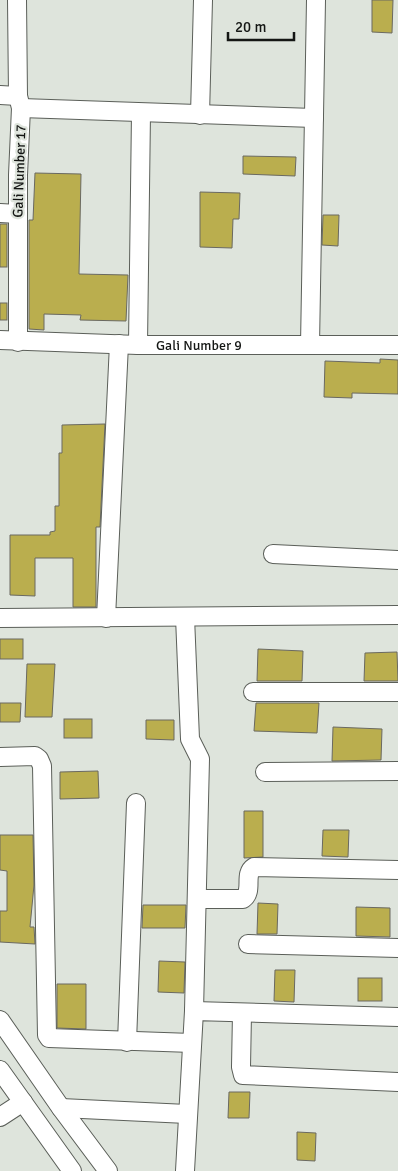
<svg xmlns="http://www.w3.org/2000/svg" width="398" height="1171" font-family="Signika,sans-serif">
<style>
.building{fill:#baae4e;stroke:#6a6961}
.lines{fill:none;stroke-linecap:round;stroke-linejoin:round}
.minor-casing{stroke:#5b5f59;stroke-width:20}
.minor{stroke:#fff;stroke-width:18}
.labels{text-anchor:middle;stroke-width:4.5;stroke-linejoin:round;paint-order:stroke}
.street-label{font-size:14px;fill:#141614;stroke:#dee4dc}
</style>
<rect width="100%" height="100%" fill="#dee4dc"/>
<g class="building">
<polygon points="372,0 393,0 392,33 372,32"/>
<polygon points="243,156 296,157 295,176 243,174"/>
<polygon points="35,173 81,174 79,274 128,275 126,321 80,320 81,315 44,314 44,330 29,329 29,220 33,220"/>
<polygon points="200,192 240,193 239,219 233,219 232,248 200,247"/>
<polygon points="323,215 339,215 338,246 322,245"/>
<rect x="0" y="224" width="7" height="43"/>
<rect x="0" y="303" width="7" height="17"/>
<polygon points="380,359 398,360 398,394 352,393 352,398 324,397 325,361 380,363"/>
<polygon points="105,424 100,527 96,527 96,607 73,607 73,558 35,558 35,596 10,595 10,535 50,535 50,532 55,531 55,506 59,506 59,453 62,453 62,425"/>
<rect x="0" y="639" width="23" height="20"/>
<polygon points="258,649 303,651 302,681 257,681"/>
<polygon points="397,652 398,681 364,681 365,653"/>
<polygon points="27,664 55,664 52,717 25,717"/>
<polygon points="0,703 21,703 20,722 0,722"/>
<polygon points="256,703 319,703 317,733 254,731"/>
<rect x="64" y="719" width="28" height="19"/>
<polygon points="146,720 174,720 174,740 146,739"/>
<polygon points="333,727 382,729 381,760 332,761"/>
<polygon points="98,771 99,798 60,799 60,772"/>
<polygon points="244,811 263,811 263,857 244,858"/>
<polygon points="323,830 349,830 348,857 322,856"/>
<polygon points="0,835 33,835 34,885 30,927 34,927 35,944 0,942 0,911 7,911 7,871 0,870"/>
<polygon points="258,903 278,904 277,934 257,934"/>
<polygon points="143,905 186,905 185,928 142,928"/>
<polygon points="356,907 390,908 390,937 356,936"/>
<polygon points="159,961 185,962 184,993 158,992"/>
<polygon points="275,970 295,970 294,1002 274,1001"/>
<rect x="358" y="978" width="24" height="23"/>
<polygon points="57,984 86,984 86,1029 57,1028"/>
<polygon points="229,1092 250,1092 249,1118 228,1118"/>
<polygon points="297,1132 316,1133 315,1161 297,1160"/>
</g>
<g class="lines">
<g class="minor-casing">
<g id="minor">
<polyline points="17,0 18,96 21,108 18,175 18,342"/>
<polyline points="0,95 18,96"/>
<polyline points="21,108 314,118"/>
<polyline points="200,115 203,0"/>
<polyline points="0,213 18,214"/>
<path id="s1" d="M0 340 138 345H398"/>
<polyline points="138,345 141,113"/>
<polyline points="310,345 316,0"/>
<polyline points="273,554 398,560"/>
<polyline points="185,617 190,739 200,759 194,1011"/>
<polyline points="0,618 398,615"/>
<polyline points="106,618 119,344"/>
<polyline points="253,692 398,692"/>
<polyline points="0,757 35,756 39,759 42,766 47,1035 49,1038 192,1043"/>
<polyline points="265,772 398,771"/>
<path d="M197 899H243C254 891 243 874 254 867L398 870"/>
<polyline points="248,944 398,948"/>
<polyline points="242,1013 241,1067 243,1075 398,1082"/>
<polyline points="0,1020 61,1108 108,1171"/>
<polyline points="127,1042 136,803"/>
<polyline points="0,1070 72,1171"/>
<polyline points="61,1108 187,1114"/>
<polyline points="0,1117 23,1102"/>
<polyline points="185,1171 194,1011 398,1017"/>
</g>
</g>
<use href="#minor" class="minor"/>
</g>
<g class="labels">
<g class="street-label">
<text transform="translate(19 171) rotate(-88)" y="5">Gali Number 17</text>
<text dy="5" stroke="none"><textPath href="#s1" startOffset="199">Gali Number 9</textPath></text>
</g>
</g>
<path d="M228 32v8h66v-8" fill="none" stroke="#141614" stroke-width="2.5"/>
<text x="235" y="32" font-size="15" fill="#141614" stroke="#dee4dc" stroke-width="4" paint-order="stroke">20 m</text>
</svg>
